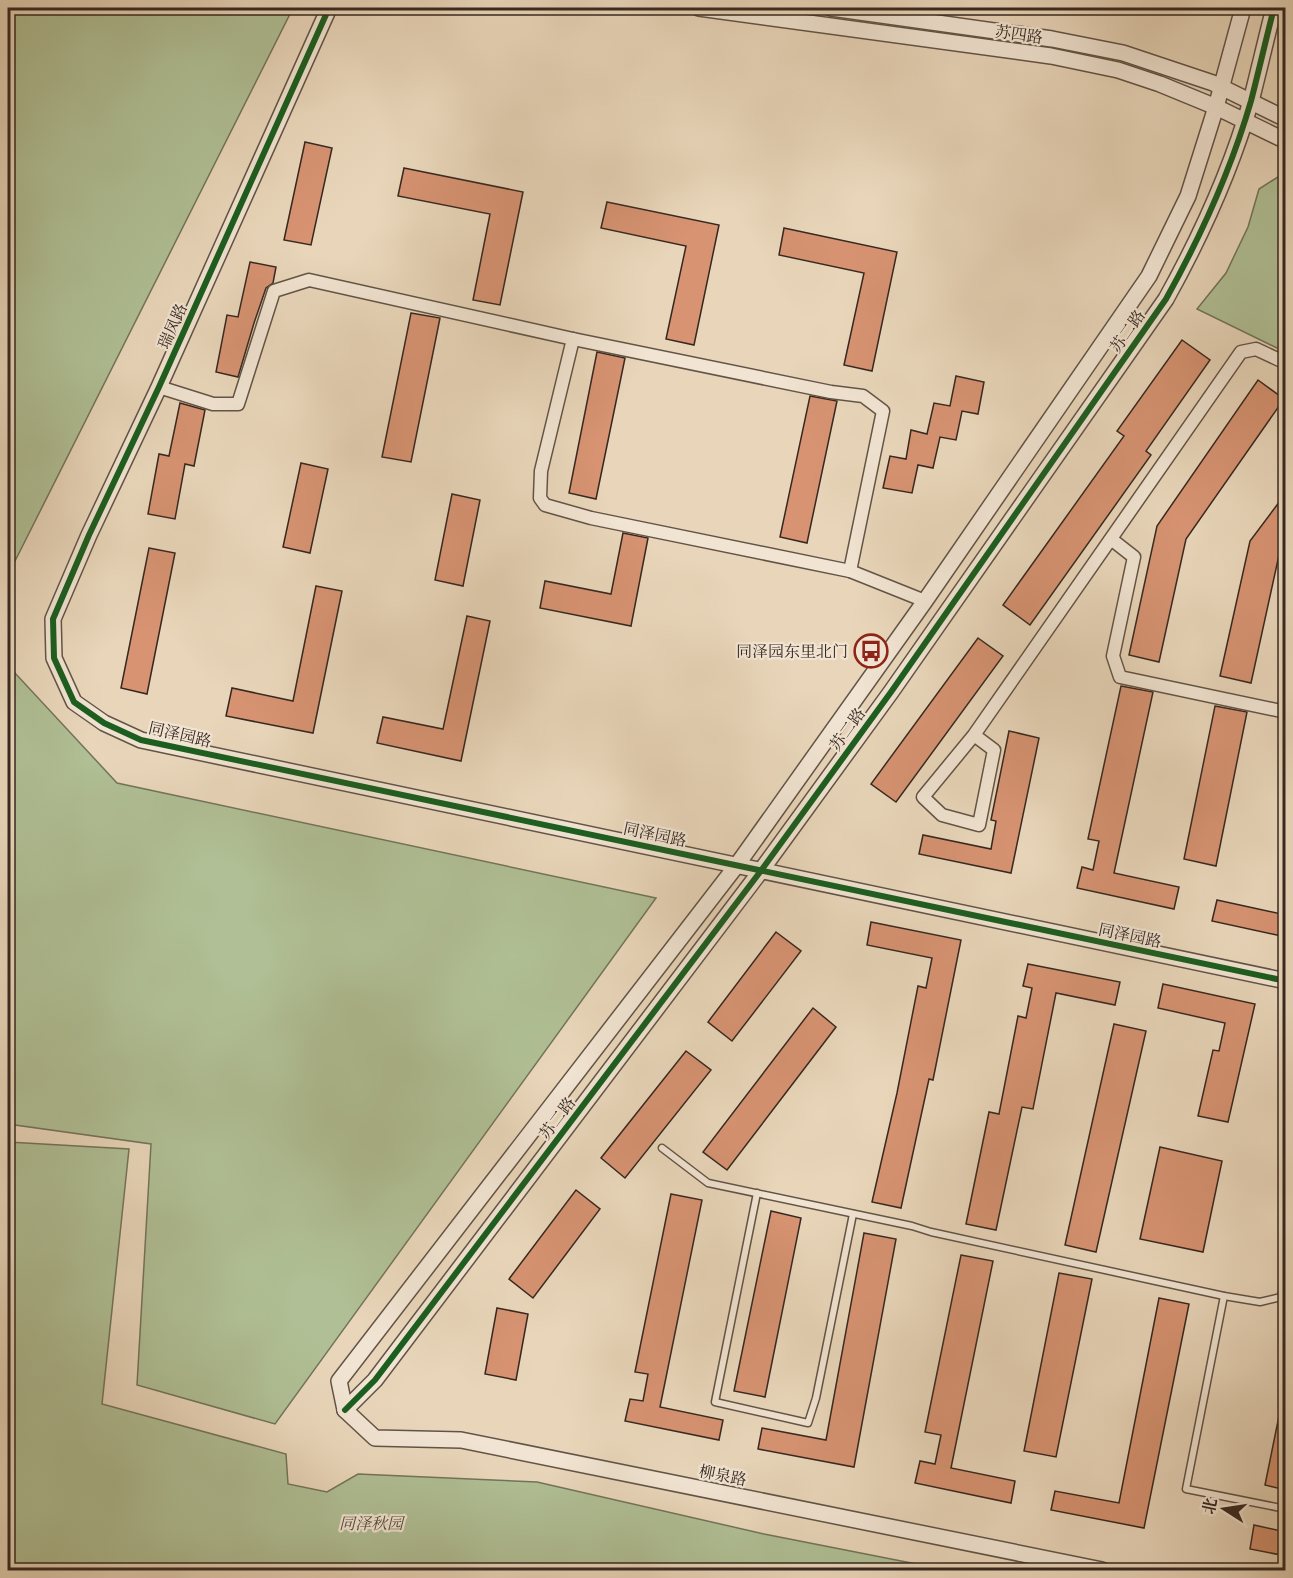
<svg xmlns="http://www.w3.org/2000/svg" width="1293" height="1578" font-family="Vollkorn,'Noto Serif SC',serif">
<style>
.green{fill:#b0bf95;stroke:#73745b;stroke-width:1.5}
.building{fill:#d79372;stroke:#362821;stroke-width:1.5}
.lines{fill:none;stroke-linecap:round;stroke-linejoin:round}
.service-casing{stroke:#635447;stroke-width:9}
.minor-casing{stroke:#635447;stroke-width:15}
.tertiary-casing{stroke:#635447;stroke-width:18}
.service{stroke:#f1e4d2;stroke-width:6}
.minor{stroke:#f1e4d2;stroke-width:12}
.tertiary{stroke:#f1e4d2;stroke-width:15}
.cycleway-casing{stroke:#f1e4d2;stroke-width:10}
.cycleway{stroke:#1b5e20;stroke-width:6}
.labels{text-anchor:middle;stroke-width:4.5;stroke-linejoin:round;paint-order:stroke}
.street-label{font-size:16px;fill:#362821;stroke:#f1e4d2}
.poi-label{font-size:16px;fill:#362821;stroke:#f1e4d2;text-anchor:end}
.park-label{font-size:16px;font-style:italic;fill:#544e3e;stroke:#f1e4d2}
</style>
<rect width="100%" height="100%" fill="#e9d6ba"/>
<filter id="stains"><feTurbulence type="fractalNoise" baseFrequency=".00333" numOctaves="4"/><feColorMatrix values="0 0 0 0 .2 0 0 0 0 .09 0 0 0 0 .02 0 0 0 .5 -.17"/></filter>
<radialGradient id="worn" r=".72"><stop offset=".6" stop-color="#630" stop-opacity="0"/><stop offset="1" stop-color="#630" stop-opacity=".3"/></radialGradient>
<g class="green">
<polygon points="8,8 293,8 8,575"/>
<polygon points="1281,175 1286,177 1285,352 1197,309 1226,273 1248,227 1259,189"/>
<polygon points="8,626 14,672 117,783 656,898 275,1424 137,1385 151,1144 8,1124"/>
<polygon points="8,1142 129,1149 102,1404 286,1454 288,1484 327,1492 358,1474 537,1482 764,1534 947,1570 8,1570"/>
</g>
<g class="building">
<polygon points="305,142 332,148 311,245 284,240"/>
<polygon points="404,168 523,192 500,305 473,300 490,214 398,196"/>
<polygon points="607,202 719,225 694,345 666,339 686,246 601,228"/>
<polygon points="784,228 897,252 872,371 844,365 864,273 779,255"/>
<polygon points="250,262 276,267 273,283 266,288 254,323 238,377 216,372 227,315 238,317"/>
<polygon points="411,313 440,318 411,462 382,457"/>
<polygon points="1182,340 1210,360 1146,451 1151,455 1030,625 1003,605 1124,436 1117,431"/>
<polygon points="597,352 625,358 596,499 569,493"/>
<polygon points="956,376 984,382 978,414 962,411 956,440 940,437 933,468 918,465 912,493 883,488 890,456 906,459 911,430 927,434 934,403 950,406"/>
<polygon points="1258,380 1284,399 1186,539 1159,662 1129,655 1157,526"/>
<polygon points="810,396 837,401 807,543 780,537"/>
<polygon points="180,403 205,410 194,466 185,464 175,519 148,514 159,454 169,456"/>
<polygon points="301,463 328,469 310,553 283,547"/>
<polygon points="1286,493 1286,545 1279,555 1251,683 1220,676 1250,541"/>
<polygon points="452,494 480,500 463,586 435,580"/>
<polygon points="623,533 648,538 631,626 540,608 545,581 611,594"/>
<polygon points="149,548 175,553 147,694 121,688"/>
<polygon points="316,586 342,591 313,733 226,716 232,688 293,701"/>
<polygon points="467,616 490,621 461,761 377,743 383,717 443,729"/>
<polygon points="978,638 1003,656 896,802 871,784"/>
<polygon points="1121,686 1153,692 1114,873 1179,887 1174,909 1077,888 1082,867 1093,870 1099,841 1088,839"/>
<polygon points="1215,706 1247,712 1216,866 1184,859"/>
<polygon points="1009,731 1039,738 1011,873 919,854 923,835 991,849 996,821 991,820"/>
<polygon points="1217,900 1286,915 1286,937 1212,921"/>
<polygon points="871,922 961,940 933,1080 929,1079 901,1208 872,1202 897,1093 918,986 926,988 932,958 867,945"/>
<polygon points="776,932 801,951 732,1041 708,1022"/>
<polygon points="1028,964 1120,982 1115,1005 1056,993 1033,1109 1022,1107 996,1230 966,1224 989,1112 999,1114 1018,1016 1026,1018 1032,988 1023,986"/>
<polygon points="1163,984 1255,1004 1228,1122 1198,1116 1213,1050 1219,1051 1225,1023 1158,1008"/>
<polygon points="813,1008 836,1027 727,1170 703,1152"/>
<polygon points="1114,1024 1146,1031 1096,1252 1065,1245"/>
<polygon points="686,1051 711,1070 625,1178 601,1158"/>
<polygon points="1160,1147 1222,1161 1203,1252 1140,1239"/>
<polygon points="576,1190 600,1209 533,1298 509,1279"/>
<polygon points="671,1194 702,1200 660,1407 723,1420 719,1440 625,1421 630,1399 643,1401 648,1374 635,1372"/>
<polygon points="771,1211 801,1218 765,1397 734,1391"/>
<polygon points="864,1233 896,1239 854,1467 758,1449 762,1428 826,1440"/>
<polygon points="961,1255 993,1261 951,1468 1015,1481 1011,1503 915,1483 920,1461 935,1464 941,1435 925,1432"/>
<polygon points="1059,1273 1092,1279 1056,1457 1024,1451"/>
<polygon points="1159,1298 1189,1304 1144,1528 1051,1510 1055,1491 1119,1503"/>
<polygon points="497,1308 528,1314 516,1380 485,1374"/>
<polygon points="1280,1411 1286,1411 1286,1490 1265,1485"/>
<polygon points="1254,1525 1286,1532 1286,1556 1250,1549"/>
</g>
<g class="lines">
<g class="service-casing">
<g id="service">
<polyline points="662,1148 708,1183 912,1226 931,1232 1224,1296 1260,1302 1281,1297 1286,1298"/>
<polyline points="757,1193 715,1402 808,1423 816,1398 853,1214"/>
<polyline points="1224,1296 1186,1489 1286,1509"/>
<polyline points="1281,1297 1286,1276"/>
</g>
</g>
<g class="minor-casing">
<g id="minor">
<polyline points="573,339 541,471 540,498 545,505 591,518 850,571 925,601"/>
<polyline points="159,387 213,404 238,404 274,291 309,280 573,339 831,392 863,396 883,411 850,571"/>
<polyline points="1111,539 1134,557 1113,656 1120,677 1286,712"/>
<polyline points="974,735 994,750 979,825 942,815 923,797 974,735 1241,352 1256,349 1286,363"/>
</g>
</g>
<g class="tertiary-casing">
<g id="tertiary">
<polyline points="329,8 159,387 89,535 53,619 54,658 74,702 104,723 141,740 1286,981"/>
<polyline points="699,8 1051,56 1118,70 1160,84 1216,107 1286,141"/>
<polyline points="831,8 1052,39 1123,53 1213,83 1286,119"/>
<path d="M345 1410 375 1380 760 872 891 692 1166 299C1201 236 1231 170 1251 101 1259 70 1266 39 1274 8"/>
<polyline points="345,1410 339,1381 737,865 925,601 1149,276 1188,196 1216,107 1243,8"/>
<polyline points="345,1410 375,1438 461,1440 1102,1570"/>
</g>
</g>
<use href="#service" class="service"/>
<use href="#minor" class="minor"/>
<use href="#tertiary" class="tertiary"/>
<g class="cycleway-casing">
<g id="cycleway">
<polyline points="329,8 159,387 89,535 53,619 54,658 74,702 104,723 141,740 1286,981"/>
<path d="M345 1410 375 1380 760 872 891 692 1166 299C1201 236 1231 170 1251 101 1259 70 1266 39 1274 8"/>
</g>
</g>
<use href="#cycleway" class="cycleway"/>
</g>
<defs>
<g id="bus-ring" transform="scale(1.725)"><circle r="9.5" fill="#f1e4d2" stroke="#8f2418" stroke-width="1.5"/><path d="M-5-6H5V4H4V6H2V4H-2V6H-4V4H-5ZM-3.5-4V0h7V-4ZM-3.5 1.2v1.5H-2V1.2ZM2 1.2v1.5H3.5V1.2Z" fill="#8f2418"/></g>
</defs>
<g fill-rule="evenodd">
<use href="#bus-ring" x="871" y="651"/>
</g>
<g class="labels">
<g class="street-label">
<text transform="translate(1019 34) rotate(8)" y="6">苏四路</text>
<text transform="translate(172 326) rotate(-66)" y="6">瑞凤路</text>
<text transform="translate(1127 331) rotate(-55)" y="6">苏二路</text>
<text transform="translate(847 729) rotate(-54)" y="6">苏二路</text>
<text transform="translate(180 734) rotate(13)" y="6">同泽园路</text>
<text transform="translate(655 834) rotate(12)" y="6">同泽园路</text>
<text transform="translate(1130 935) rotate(12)" y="6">同泽园路</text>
<text transform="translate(557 1118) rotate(-53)" y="6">苏二路</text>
<text transform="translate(723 1475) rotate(11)" y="6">柳泉路</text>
</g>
<g class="poi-label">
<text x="848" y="657">同泽园东里北门</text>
</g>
<g class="park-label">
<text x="371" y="1529">同泽秋园</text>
</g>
</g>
<rect width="1293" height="1578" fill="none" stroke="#e9d6ba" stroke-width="30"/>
<rect x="9" y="9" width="1275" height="1560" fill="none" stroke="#362821" stroke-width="3"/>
<rect x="15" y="15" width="1263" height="1548" fill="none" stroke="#362821" stroke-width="1.5"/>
<g transform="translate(1224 1509) rotate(282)" stroke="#f1e4d2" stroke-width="4.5" paint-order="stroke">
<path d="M0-4.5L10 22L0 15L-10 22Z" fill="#362821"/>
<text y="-9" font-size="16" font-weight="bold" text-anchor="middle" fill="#362821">北</text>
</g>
<rect width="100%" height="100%" filter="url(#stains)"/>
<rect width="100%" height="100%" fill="url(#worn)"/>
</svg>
